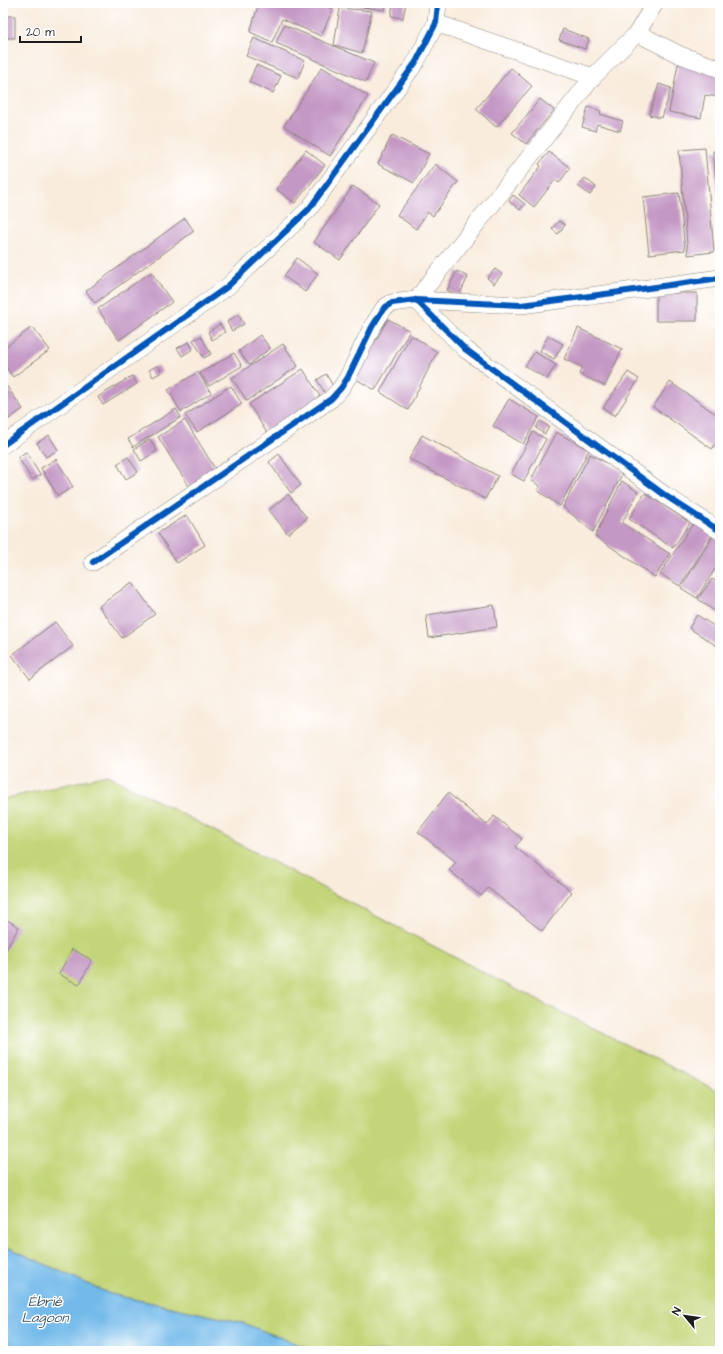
<svg xmlns="http://www.w3.org/2000/svg" width="723" height="1354" font-family="'Architects Daughter',sans-serif">
<style>
.green{fill:#c3d578;stroke:#70784a}
.water{fill:#73baea;stroke:#486b83}
.building{fill:#c498c4}
.lines{fill:none;stroke-linecap:round;stroke-linejoin:round}
.street-casing{stroke:#8a847c;stroke-width:18}
.street{stroke:#fff;stroke-width:17}
.cycleway-casing{stroke:#fff;stroke-width:8}
.cycleway{stroke:#0057b8;stroke-width:6}
.labels{text-anchor:middle;stroke-width:3;stroke-linejoin:round;paint-order:stroke}
.water-label{font-size:14px;font-style:italic;fill:#3f5b6e;stroke:#fff}
</style>
<rect width="100%" height="100%" fill="#fff"/>
<filter id="ink" filterUnits="userSpaceOnUse"><feTurbulence type="fractalNoise" baseFrequency=".025" numOctaves="2"/><feDisplacementMap in="SourceGraphic" scale="8" xChannelSelector="R" yChannelSelector="G"/><feConvolveMatrix kernelMatrix="1 2 1 2 8 2 1 2 1" color-interpolation-filters="sRGB"/></filter>
<filter id="wash" filterUnits="userSpaceOnUse"><feTurbulence type="fractalNoise" baseFrequency=".012" numOctaves="4" result="noise"/><feDisplacementMap in="SourceGraphic" scale="16" xChannelSelector="R" yChannelSelector="G"/><feGaussianBlur stdDeviation="0.9" result="paint"/><feColorMatrix in="noise" values="0 0 0 0 0 0 0 0 0 0 0 0 0 0 0 0 0 1.4 0 .05"/><feComposite in="paint" operator="in"/></filter>
<g filter="url(#wash)">
<rect width="100%" height="100%" fill="#f9ecdd"/>
<polygon class="green" points="108,775 517,990 720,1092 720,1351 315,1351 240,1322 110,1294 3,1245 3,799"/>
<polygon class="water" points="3,1245 110,1294 240,1322 315,1351 3,1351"/>
<g id="blocks">
<g class="building">
<polygon points="259,3 319,3 333,9 321,36 282,19 272,42 250,32"/>
<polygon points="356,3 386,3 385,10 355,6"/>
<polygon points="393,3 406,3 403,18 391,16"/>
<polygon points="340,8 372,11 362,53 334,45"/>
<rect x="3" y="16" width="12" height="22"/>
<polygon points="284,25 374,63 366,82 276,43"/>
<polygon points="563,29 589,39 585,49 559,40"/>
<polygon points="254,38 305,61 298,78 246,56"/>
<polygon points="678,64 709,69 720,76 720,97 705,95 701,118 669,112"/>
<polygon points="256,65 281,76 273,93 249,82"/>
<polygon points="322,67 368,96 330,156 284,126"/>
<polygon points="511,68 532,86 496,127 476,109"/>
<polygon points="659,84 671,88 662,118 649,115"/>
<polygon points="540,99 554,110 526,144 512,133"/>
<polygon points="588,107 601,111 600,114 623,121 620,131 597,124 595,131 582,127"/>
<polygon points="392,135 429,154 414,183 378,164"/>
<polygon points="705,148 714,252 688,255 679,150"/>
<polygon points="306,150 325,165 295,203 276,189"/>
<polygon points="713,151 720,151 720,208 719,208"/>
<polygon points="549,152 570,168 559,183 555,180 534,207 519,195 541,166 539,164"/>
<polygon points="435,164 458,182 433,216 428,212 416,229 397,215"/>
<polygon points="585,178 596,187 590,195 578,186"/>
<polygon points="353,186 379,204 340,260 314,242"/>
<polygon points="679,193 685,250 649,254 643,197"/>
<polygon points="513,195 525,204 520,210 509,201"/>
<polygon points="185,218 194,231 95,303 86,291"/>
<polygon points="559,221 565,225 558,234 552,229"/>
<polygon points="297,258 318,274 305,292 284,276"/>
<polygon points="495,269 502,274 494,284 487,278"/>
<polygon points="457,271 468,277 459,296 447,290"/>
<polygon points="151,272 172,302 119,340 98,309"/>
<rect x="656" y="293" width="41" height="28"/>
<polygon points="238,314 244,324 232,331 227,322"/>
<polygon points="388,319 410,331 375,390 354,378"/>
<polygon points="220,324 225,332 212,340 208,332"/>
<polygon points="32,327 50,350 13,377 3,363 3,349"/>
<polygon points="578,328 622,349 605,386 579,374 582,367 564,359"/>
<polygon points="260,335 270,348 249,365 239,351"/>
<polygon points="411,335 437,352 408,410 380,392"/>
<polygon points="201,336 211,354 204,358 193,340"/>
<polygon points="548,336 563,344 554,359 540,351"/>
<polygon points="189,342 193,349 182,356 177,348"/>
<polygon points="283,344 298,366 247,401 232,378"/>
<polygon points="535,352 556,365 547,379 525,366"/>
<polygon points="234,353 242,366 209,386 200,373"/>
<polygon points="158,365 162,372 153,377 149,370"/>
<polygon points="303,369 321,398 267,433 249,404"/>
<polygon points="198,372 211,393 181,412 168,390"/>
<polygon points="628,372 639,379 615,416 603,408"/>
<polygon points="326,374 334,388 325,393 317,380"/>
<polygon points="132,376 137,384 103,405 98,397"/>
<polygon points="3,381 23,409 3,423"/>
<polygon points="670,382 720,417 720,437 712,449 653,407"/>
<polygon points="231,386 242,404 197,432 185,415"/>
<polygon points="509,399 539,417 523,444 493,426"/>
<polygon points="176,409 181,417 133,447 128,439"/>
<polygon points="185,420 219,475 192,491 158,437"/>
<polygon points="540,421 549,427 545,434 536,428"/>
<polygon points="533,432 546,439 524,481 511,474"/>
<polygon points="556,432 589,450 560,506 537,490 540,486 531,480"/>
<polygon points="49,435 58,450 46,457 37,443"/>
<polygon points="422,435 498,476 485,499 409,459"/>
<polygon points="150,439 157,451 141,461 134,449"/>
<polygon points="26,452 40,475 32,480 18,457"/>
<polygon points="279,454 301,485 291,493 269,462"/>
<polygon points="590,454 623,472 593,532 563,507"/>
<polygon points="128,457 138,472 126,479 117,464"/>
<polygon points="56,459 73,487 58,496 41,468"/>
<polygon points="622,481 638,492 622,523 670,554 655,577 595,536"/>
<polygon points="645,493 690,523 673,548 629,519"/>
<polygon points="288,494 307,518 288,534 269,510"/>
<polygon points="187,515 205,545 177,563 158,533"/>
<polygon points="696,519 715,531 680,586 660,574"/>
<polygon points="716,531 720,534 720,561 697,598 681,588"/>
<polygon points="712,579 720,584 720,615 698,599"/>
<polygon points="132,582 155,614 122,638 99,606"/>
<polygon points="494,605 497,627 429,638 426,615"/>
<polygon points="697,615 720,630 720,648 689,628"/>
<polygon points="55,622 73,646 30,679 12,655"/>
<polygon points="448,793 487,825 494,816 522,839 515,847 572,892 542,931 488,888 481,896 449,870 456,862 418,832"/>
<polygon points="3,918 19,927 3,955"/>
<polygon points="72,949 92,960 79,985 59,974"/>
</g>
</g>
</g>
<g filter="url(#ink)">
<use href="#blocks" fill-opacity="0" stroke="#8a847c" stroke-width="1"/>
<g class="lines">
<g class="street-casing">
<g id="street">
<polyline points="436,23 593,77"/>
<polyline points="637,33 680,55 720,69"/>
<polyline points="416,300 465,349 666,496 720,531"/>
<polyline points="416,300 593,77 637,33 655,3"/>
<polyline points="3,445 227,287 309,209 416,62 436,23 438,3"/>
<polyline points="93,562 331,399 341,388 348,377 372,327 384,308 392,303 416,300 521,305 613,293 720,278"/>
</g>
</g>
<use href="#street" class="street"/>
<g class="cycleway-casing">
<g id="cycleway">
<polyline points="416,300 465,349 666,496 720,531"/>
<polyline points="3,445 227,287 309,209 416,62 436,23 438,3"/>
<polyline points="93,562 331,399 341,388 348,377 372,327 384,308 392,303 416,300 521,305 613,293 720,278"/>
</g>
</g>
<use href="#cycleway" class="cycleway"/>
</g>
</g>
<g class="labels">
<g class="water-label">
<text x="45" y="1306">Ébrié<tspan x="45" dy="16">Lagoon</tspan></text>
</g>
</g>
<rect width="723" height="1354" fill="none" stroke="#fff" stroke-width="16"/>
<g transform="translate(685 1316) rotate(299)" stroke="#ffffff" stroke-width="3" paint-order="stroke">
<path d="M0-3L7 15L0 10L-7 15Z" fill="#1c1c1c"/>
<text y="-6" font-size="11" font-weight="bold" text-anchor="middle" fill="#1c1c1c">N</text>
</g>
<path d="M20 36v6h61v-6" fill="none" stroke="#1c1c1c" stroke-width="2"/>
<text x="26" y="36" font-size="12" fill="#1c1c1c" stroke="#ffffff" stroke-width="3" paint-order="stroke">20 m</text>
</svg>
